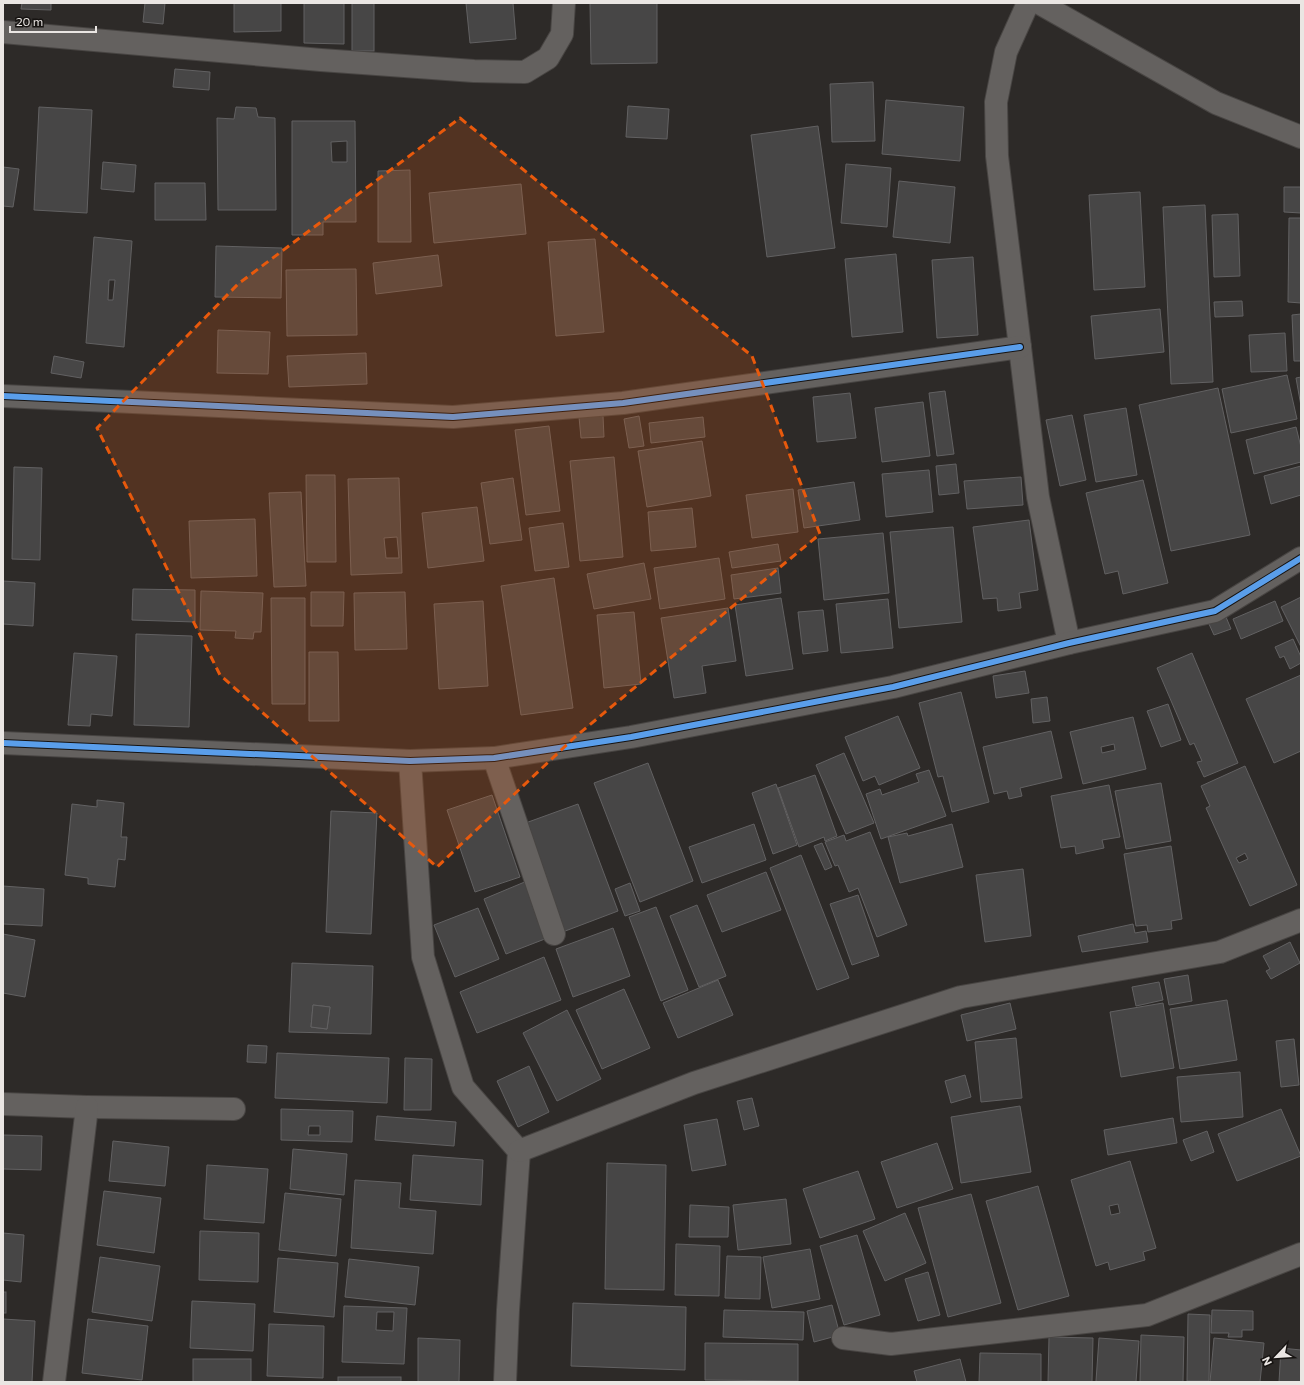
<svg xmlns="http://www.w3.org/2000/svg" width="1304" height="1385" font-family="Commissioner,sans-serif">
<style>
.building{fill:#474646;stroke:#626162;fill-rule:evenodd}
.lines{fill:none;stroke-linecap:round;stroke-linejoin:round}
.minor-casing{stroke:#484543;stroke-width:24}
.minor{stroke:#64615f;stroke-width:22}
.cycleway-casing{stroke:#161311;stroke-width:8}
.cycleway{stroke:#5a9eea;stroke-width:6}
.marked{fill:#e8590c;fill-opacity:0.2;stroke:#e8590c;stroke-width:3;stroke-dasharray:8 5;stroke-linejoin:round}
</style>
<rect width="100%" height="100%" fill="#2d2a28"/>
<g class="building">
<polygon points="22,3 51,3 51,10 21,9"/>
<polygon points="145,3 165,3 163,24 143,22"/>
<polygon points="234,3 281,3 281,31 234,32"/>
<polygon points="304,3 344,3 344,44 304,43"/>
<rect x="352" y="3" width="22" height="48"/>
<polygon points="466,3 513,3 516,39 470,43"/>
<polygon points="590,3 657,3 657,63 591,64"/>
<polygon points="175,69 210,72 209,90 173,87"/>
<polygon points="873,82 875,141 832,142 830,84"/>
<polygon points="886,100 964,107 960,161 882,154"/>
<polygon points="628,106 669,109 667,139 626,137"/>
<polygon points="39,107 92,110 87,213 34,210"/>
<polygon points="236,107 256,108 258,117 275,118 276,210 218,210 217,118 234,119"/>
<path d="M292 121H355L356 222H323V235H292ZM347 141V162H332L331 142Z"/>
<polygon points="818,126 835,248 767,257 751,135"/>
<polygon points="103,162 136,165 134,192 101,189"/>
<polygon points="846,164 891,168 887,227 841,223"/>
<polygon points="3,167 19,169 13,207 3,206"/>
<polygon points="410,170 411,242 378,242 378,171"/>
<polygon points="899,181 955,187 950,243 893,237"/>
<polygon points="155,183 205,183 206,220 155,220"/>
<polygon points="521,184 526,234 434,243 429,193"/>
<polygon points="1284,187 1301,187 1301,213 1284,212"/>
<polygon points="1140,192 1145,287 1094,290 1089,195"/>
<polygon points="1205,205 1213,382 1171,384 1163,207"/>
<polygon points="1238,214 1240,276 1214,277 1212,215"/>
<polygon points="1289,218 1301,218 1301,303 1288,302"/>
<path d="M94 237 132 241 124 347 86 343ZM109 280H115L113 300H108Z"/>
<polygon points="595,239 604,332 556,336 548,242"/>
<polygon points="216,246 282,248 281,298 215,297"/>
<polygon points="896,254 903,332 852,337 845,259"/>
<polygon points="438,255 442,286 376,294 373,263"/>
<polygon points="973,257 978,335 937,338 932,260"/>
<polygon points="356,269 357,335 287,336 286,270"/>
<polygon points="1242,301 1243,316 1215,317 1214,302"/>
<polygon points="1160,309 1164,352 1095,359 1091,316"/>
<polygon points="1301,314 1301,361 1294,361 1292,315"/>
<polygon points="218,330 270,332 268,374 217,373"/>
<polygon points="1285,333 1287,371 1251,372 1249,335"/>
<polygon points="366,353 367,384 289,387 287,356"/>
<polygon points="54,356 84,362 81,378 51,373"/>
<polygon points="1287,375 1297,419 1231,433 1222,389"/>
<polygon points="1301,377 1301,406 1296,378"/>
<polygon points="1218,388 1250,535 1171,551 1139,405"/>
<polygon points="945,391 954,454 937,456 929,393"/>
<polygon points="850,393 856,438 817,442 813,397"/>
<polygon points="923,402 930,456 882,462 875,408"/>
<polygon points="1126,408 1137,475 1096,482 1084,415"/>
<polygon points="1072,415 1086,480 1060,486 1046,420"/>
<polygon points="603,416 604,437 581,438 579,417"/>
<polygon points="639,416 644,446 629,448 624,419"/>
<polygon points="703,417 705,437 651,443 649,423"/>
<polygon points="549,426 560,511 526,515 515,430"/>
<polygon points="1296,427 1301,447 1301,462 1254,474 1246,440"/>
<polygon points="702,441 711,496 647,507 638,451"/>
<polygon points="614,457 623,557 580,561 570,461"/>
<polygon points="956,464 959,493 939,495 936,466"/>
<polygon points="1301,466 1301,495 1271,504 1264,476"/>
<polygon points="14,467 42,468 40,560 12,559"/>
<polygon points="929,470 933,512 886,517 882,474"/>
<polygon points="306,475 335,475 336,562 307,562"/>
<polygon points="1021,477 1023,505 967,509 964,481"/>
<path d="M399 478 402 573 351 575 348 479ZM397 537 399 558H386L384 538Z"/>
<polygon points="513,478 522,540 490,544 481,483"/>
<polygon points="1143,480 1168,583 1123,594 1118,571 1105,574 1086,493"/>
<polygon points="854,482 860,520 804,528 798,490"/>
<polygon points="793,489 798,532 752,538 746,495"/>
<polygon points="301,492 306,586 274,587 269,493"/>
<polygon points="477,507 484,561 428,568 422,513"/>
<polygon points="692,508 696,547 651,551 648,512"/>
<polygon points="255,519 257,576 191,578 189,521"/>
<polygon points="1029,520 1038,590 1019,593 1021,608 998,611 997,598 983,599 973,527"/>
<polygon points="563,523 569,567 535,571 529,528"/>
<polygon points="953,527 962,622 899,628 890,532"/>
<polygon points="883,533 889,593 824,600 818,539"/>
<polygon points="778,544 781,561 732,568 729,552"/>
<polygon points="719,558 725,599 660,609 654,568"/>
<polygon points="644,563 651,599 594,609 587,574"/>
<polygon points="778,568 781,593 734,599 731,575"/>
<polygon points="554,578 573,708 521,715 501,586"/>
<polygon points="3,581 35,583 33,626 3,624"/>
<polygon points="133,589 195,590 195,622 132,620"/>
<polygon points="201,591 263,593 261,632 254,632 253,639 235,638 236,631 200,630"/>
<polygon points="311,592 344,592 343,626 311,626"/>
<polygon points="405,592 407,649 355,650 354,593"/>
<polygon points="1301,597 1301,647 1281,607"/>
<polygon points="271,598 305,598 305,704 272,704"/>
<polygon points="781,598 793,669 746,676 735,605"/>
<polygon points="888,599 893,648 841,653 836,604"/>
<polygon points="483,601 488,686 439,689 434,604"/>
<polygon points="1275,601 1283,621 1241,639 1233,619"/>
<polygon points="728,608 736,661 702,666 706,693 674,698 661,618"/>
<polygon points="823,610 828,651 803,654 798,612"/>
<polygon points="634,612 641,684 604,688 597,615"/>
<polygon points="1226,617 1231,629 1214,635 1209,624"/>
<polygon points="136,634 192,636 189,727 134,725"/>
<polygon points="1293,639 1301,657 1301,663 1290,669 1284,656 1280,658 1275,647"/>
<polygon points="309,652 338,652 339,721 309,721"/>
<polygon points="74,653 117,656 112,716 91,714 90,726 68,725"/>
<polygon points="1192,653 1238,763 1204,777 1197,762 1202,761 1194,743 1190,745 1157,668"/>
<polygon points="1025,671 1029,693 996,698 993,676"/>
<polygon points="1301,675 1301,751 1274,763 1246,699"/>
<polygon points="961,692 989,802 952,812 943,776 938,777 919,703"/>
<polygon points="1047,697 1050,721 1033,723 1031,699"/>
<polygon points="1168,704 1181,740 1161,747 1147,711"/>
<polygon points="898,716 920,768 879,785 875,776 863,781 845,737"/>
<path d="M1133 717 1146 769 1083 784 1070 732ZM1114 744 1115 750 1102 753 1101 747Z"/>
<polygon points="1051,731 1062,778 1020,788 1022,796 1009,799 1007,791 994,794 983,747"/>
<polygon points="844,753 874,823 846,834 816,765"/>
<polygon points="648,763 693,881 640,902 594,783"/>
<path d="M1245 766 1297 885 1250 906 1206 808 1210 806 1201 786ZM1245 853 1248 859 1239 863 1236 858Z"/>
<polygon points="929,770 946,816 881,839 866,794 880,789 882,795 919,782 916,774"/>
<polygon points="815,775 837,836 825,841 824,837 799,847 778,788"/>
<polygon points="1161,783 1171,841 1126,849 1115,791"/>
<polygon points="776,784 797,845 773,854 752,793"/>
<polygon points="1109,785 1120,837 1102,840 1104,848 1076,854 1075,846 1061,848 1051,796"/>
<polygon points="492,795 520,877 475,892 447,810"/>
<polygon points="97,800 124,803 121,837 127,837 125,860 118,859 115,887 88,884 88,878 65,875 72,804 97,807"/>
<polygon points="578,804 618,911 560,933 520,825"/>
<polygon points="331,811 377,813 371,934 326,932"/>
<polygon points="754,824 766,860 702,883 689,847"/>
<polygon points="952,824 963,867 900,883 888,837 907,833 908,836"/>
<polygon points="870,832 907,925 877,937 858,888 849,892 838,865 835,866 825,842 844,835 846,841"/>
<polygon points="822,843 832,867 825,870 814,846"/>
<polygon points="1171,846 1182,919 1171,921 1172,929 1148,932 1147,925 1136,926 1124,854"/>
<polygon points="801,855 849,978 817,990 770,868"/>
<polygon points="1023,869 1031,936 985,942 976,875"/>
<polygon points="766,872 781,910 722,932 707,895"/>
<polygon points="527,881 550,937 506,954 484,899"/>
<polygon points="630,883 640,911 625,916 615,889"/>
<polygon points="3,886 44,889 42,926 3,924"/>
<polygon points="858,895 879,956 852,965 830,904"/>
<polygon points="697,905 726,976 699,987 670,916"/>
<polygon points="656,907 688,990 661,1001 629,917"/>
<polygon points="478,908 499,959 455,977 434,925"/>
<polygon points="1133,924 1135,933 1146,931 1148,942 1082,952 1078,936"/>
<polygon points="613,928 630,976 573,997 556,949"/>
<polygon points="3,934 35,940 25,997 3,993"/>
<polygon points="1290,942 1300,963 1271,979 1266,971 1270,969 1263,956"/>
<polygon points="544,957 561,1000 477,1033 460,992"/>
<path d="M292 963 373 966 371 1034 289 1032ZM313 1005 330 1007 327 1029 311 1027Z"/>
<polygon points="1188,975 1192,1001 1169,1005 1164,979"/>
<polygon points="718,980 733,1015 678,1038 663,1003"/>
<polygon points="1159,982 1163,1000 1136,1006 1132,987"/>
<polygon points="624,989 650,1048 602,1069 576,1010"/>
<polygon points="1227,1000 1237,1060 1180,1069 1170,1009"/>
<polygon points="1010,1003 1016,1029 967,1041 961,1015"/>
<polygon points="1163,1003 1174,1068 1121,1077 1110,1012"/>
<polygon points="313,1005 330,1007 327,1029 311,1027"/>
<polygon points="567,1010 601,1079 557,1101 523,1033"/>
<polygon points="1016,1038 1022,1098 981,1102 975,1042"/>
<polygon points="1294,1039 1299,1085 1281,1087 1276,1041"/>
<polygon points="248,1045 267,1046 266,1063 247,1062"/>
<polygon points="277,1053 389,1058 387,1103 275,1098"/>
<polygon points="405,1058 432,1059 431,1110 404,1110"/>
<polygon points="529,1066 549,1112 518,1127 497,1081"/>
<polygon points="1240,1072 1243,1117 1181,1122 1177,1077"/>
<polygon points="965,1075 971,1097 951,1103 945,1081"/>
<polygon points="752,1098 759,1126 744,1130 737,1101"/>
<polygon points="1020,1106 1031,1172 961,1183 951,1117"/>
<path d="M281 1109 353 1111 352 1142 281 1140ZM309 1126H320V1135H308Z"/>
<polygon points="1281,1109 1301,1156 1237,1181 1218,1134"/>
<polygon points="377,1116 456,1122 454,1146 375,1140"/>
<polygon points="1173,1118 1177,1143 1108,1155 1104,1130"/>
<polygon points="717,1119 726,1165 692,1171 684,1125"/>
<polygon points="1207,1131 1214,1152 1191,1161 1183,1140"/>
<polygon points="3,1135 42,1136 41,1170 3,1169"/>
<polygon points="113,1141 169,1147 165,1186 109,1181"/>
<polygon points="937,1143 953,1189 897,1208 881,1162"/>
<polygon points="293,1149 347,1154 344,1195 290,1189"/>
<polygon points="413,1155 483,1160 481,1205 410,1200"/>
<path d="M1130 1161 1156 1248 1143 1252 1145 1260 1110 1270 1108 1262 1096 1266 1071 1180ZM1118 1204 1120 1213 1111 1215 1109 1206Z"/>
<polygon points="607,1163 666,1165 664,1290 605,1289"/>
<polygon points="207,1165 268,1169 264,1223 204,1219"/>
<polygon points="858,1171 875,1219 820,1238 803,1189"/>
<polygon points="355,1180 401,1183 399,1208 436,1211 433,1254 351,1248"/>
<polygon points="1038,1186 1069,1296 1018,1310 986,1201"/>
<polygon points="104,1191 161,1198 154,1253 97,1245"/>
<polygon points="285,1193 341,1199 336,1256 279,1250"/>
<polygon points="971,1194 1001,1303 948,1317 918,1208"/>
<polygon points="786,1199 791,1244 738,1250 733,1205"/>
<polygon points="690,1205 729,1207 728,1237 689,1237"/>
<polygon points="905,1213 926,1263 885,1281 863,1231"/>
<polygon points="200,1231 259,1233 258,1282 199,1280"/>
<polygon points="3,1233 24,1235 21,1282 3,1280"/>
<polygon points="857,1235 880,1315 844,1325 820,1246"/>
<polygon points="676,1244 720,1246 719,1296 675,1295"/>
<polygon points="810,1249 820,1299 772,1308 763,1257"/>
<polygon points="727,1256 761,1257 760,1299 725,1298"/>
<polygon points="100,1257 160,1266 152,1321 92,1312"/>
<polygon points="278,1258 338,1263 334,1317 274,1312"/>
<polygon points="349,1259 419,1267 415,1305 345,1297"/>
<polygon points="928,1272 940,1315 918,1321 905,1279"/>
<rect x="3" y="1292" width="3" height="21"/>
<polygon points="192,1301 255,1304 253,1351 190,1348"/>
<polygon points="573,1303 686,1307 685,1370 571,1366"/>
<polygon points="832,1305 840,1335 814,1342 807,1311"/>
<path d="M344 1306 407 1308 404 1364 342 1362ZM377 1312H394L393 1331 376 1330Z"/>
<polygon points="724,1310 804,1312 803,1340 723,1337"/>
<polygon points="1212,1310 1253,1311 1253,1330 1242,1330 1242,1337 1228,1337 1229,1333 1211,1333"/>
<polygon points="1188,1314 1210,1315 1209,1381 1187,1381"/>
<polygon points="3,1319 35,1321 32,1382 3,1382"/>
<polygon points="88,1319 148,1326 142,1380 82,1373"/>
<polygon points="269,1324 324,1326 323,1378 267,1376"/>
<polygon points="1141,1335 1184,1337 1183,1382 1140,1382"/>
<polygon points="1049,1337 1093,1338 1092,1382 1048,1382"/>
<polygon points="418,1338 460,1340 459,1382 418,1382"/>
<polygon points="1099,1338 1139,1341 1136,1382 1095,1382 1096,1381"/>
<polygon points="1214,1338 1264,1343 1260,1382 1210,1382"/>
<polygon points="705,1343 798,1344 798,1381 705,1380"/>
<polygon points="1281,1348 1301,1350 1301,1382 1279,1382"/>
<polygon points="980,1353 1041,1354 1041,1382 979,1382"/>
<rect x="193" y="1359" width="58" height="23"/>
<polygon points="960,1359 966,1382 917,1382 914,1371"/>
<rect x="338" y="1377" width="63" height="5"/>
</g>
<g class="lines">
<g class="minor-casing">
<g id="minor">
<polyline points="1028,3 1006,52 996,102 997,156 1038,497 1069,643"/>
<polyline points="1039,3 1216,103 1301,137"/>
<polyline points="3,32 321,60 474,71 525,72 548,58 562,34 564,3"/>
<polyline points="3,396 453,417 623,403 1020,347"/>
<polyline points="3,743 410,761 494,758 631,737 893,687 1069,643 1215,611 1301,558"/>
<polyline points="494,758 554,934"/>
<polyline points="410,761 423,957 463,1087 519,1151 508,1310 505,1382"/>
<polyline points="3,1104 87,1107 234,1109"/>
<polyline points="519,1151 694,1083 961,997 1220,952 1301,920"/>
<polyline points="843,1338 891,1344 1147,1315 1301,1254"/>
<polyline points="54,1382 87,1107"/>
</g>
</g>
<use href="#minor" class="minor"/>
<g class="cycleway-casing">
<g id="cycleway">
<polyline points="3,396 453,417 623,403 1020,347"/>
<polyline points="3,743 410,761 494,758 631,737 893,687 1069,643 1215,611 1301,558"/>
</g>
</g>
<use href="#cycleway" class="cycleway"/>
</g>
<path class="marked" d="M460 118 752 356 820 534 575 737 437 867 220 675 97 428 238 284Z"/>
<rect width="1304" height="1385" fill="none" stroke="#eae6e3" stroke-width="8"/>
<g transform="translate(1276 1357) rotate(245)" stroke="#161311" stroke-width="3" paint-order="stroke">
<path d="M0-3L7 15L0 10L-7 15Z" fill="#eae6e3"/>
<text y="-6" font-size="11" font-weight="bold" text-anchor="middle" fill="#eae6e3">N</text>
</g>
<path d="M10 26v6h86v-6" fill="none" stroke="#eae6e3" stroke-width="2"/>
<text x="16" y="26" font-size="12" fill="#eae6e3" stroke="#161311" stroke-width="3" paint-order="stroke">20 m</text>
</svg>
